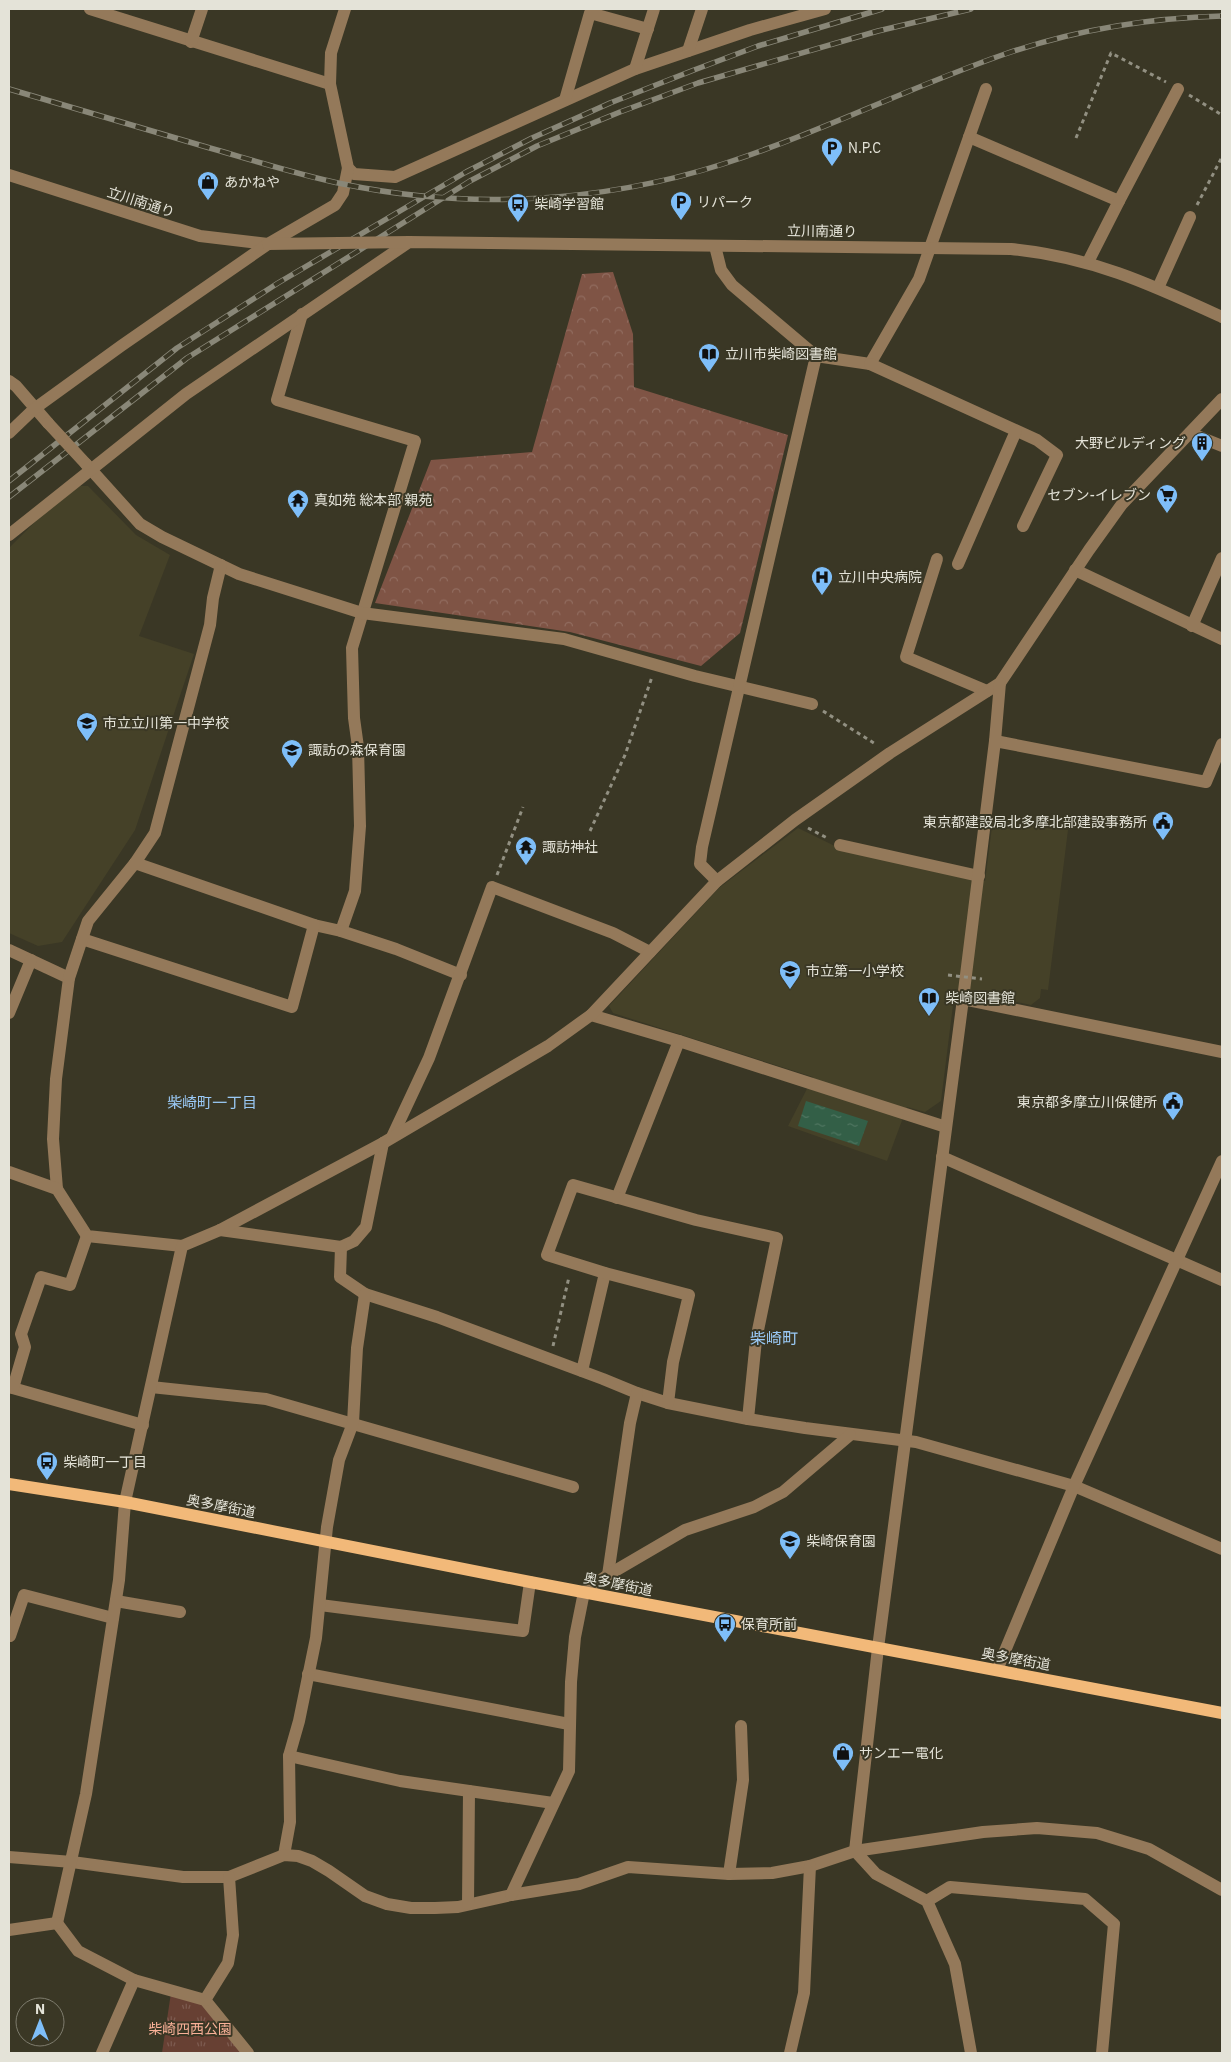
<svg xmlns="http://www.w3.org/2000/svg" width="1231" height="2062" font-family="'IBM Plex Sans','Noto Sans JP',sans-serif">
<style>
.built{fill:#454128}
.forest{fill:url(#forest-crowns)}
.park{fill:url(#park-tufts)}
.water{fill:url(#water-ripples)}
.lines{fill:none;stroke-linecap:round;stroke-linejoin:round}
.path{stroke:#929082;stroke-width:3;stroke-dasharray:4 4;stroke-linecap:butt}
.minor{stroke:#94795a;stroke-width:12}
.major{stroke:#f2b979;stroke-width:12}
.rail-casing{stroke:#898778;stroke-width:5.5}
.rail{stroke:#3a3725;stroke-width:4;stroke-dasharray:11;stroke-linecap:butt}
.path-bridge{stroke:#929082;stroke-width:3;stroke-dasharray:4 4;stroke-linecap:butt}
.minor-bridge{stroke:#94795a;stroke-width:12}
.labels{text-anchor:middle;stroke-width:4;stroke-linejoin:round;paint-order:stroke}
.poi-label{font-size:14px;fill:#e4e3d8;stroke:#3a3725;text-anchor:start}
.street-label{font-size:14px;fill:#e4e3d8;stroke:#3a3725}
.park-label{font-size:14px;fill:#f9b097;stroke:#3a3725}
.neighbourhood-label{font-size:15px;fill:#9ac9f5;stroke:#3a3725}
.quarter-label{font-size:16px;fill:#9ac9f5;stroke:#3a3725}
</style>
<defs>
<pattern id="forest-crowns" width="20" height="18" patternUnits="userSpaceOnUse" patternTransform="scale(1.25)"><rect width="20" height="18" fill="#7f5445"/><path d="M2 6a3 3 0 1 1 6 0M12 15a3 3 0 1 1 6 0" fill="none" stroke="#916c5f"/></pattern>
<pattern id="park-tufts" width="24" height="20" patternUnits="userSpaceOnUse" patternTransform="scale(1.25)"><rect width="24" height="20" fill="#674033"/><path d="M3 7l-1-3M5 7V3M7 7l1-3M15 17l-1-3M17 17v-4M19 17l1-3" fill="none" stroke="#7d5b50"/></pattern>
<pattern id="water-ripples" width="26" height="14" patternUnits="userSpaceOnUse" patternTransform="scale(1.25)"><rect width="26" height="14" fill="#335f47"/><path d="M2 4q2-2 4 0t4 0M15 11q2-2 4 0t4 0" fill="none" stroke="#507661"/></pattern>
</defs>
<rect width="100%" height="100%" fill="#3a3725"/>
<g class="built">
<polygon points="80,486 88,486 136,535 170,555 139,636 194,654 135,830 62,942 38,946 9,933 9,548 43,514"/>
<polygon points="993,819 1068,830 1048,990 1041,989 1040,998 1031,1005 955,989 941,1101 925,1112 907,1107 887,1161 788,1126 813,1077 613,1013 609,1006 719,888 798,828 839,848 985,881"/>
</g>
<polygon class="forest" points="613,272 633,334 634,387 788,435 740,633 701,666 570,632 375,603 431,460 532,452 582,274"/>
<polygon class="park" points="171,1993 200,2000 243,2053 162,2053"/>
<polygon class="water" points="806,1101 868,1121 859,1146 798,1126"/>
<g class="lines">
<g class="path">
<polyline points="1189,95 1222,115"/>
<polyline points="1076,138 1111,53 1166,82"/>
<polyline points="1197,205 1222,157"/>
<polyline points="823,711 877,745"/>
<polyline points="808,828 829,839"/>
<polyline points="590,831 625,755 652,677"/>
<polyline points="497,875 523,807"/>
<polyline points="553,1346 569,1277"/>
</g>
<g class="minor">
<polyline points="90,9 330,84"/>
<polyline points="345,9 331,53 330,84 348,168 354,174 395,177 635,69 750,30 825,9"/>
<polyline points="191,42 202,9"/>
<polyline points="688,51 702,9"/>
<polyline points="635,69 654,9"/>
<polyline points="565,100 590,13 648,29"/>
<polyline points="969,137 1119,201 1178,89"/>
<polyline points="9,175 200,236 268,244"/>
<polyline points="715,246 721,270 732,285 816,356 870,364 919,279 986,89"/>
<polyline points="1088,262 1119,201"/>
<polyline points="1158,288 1190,217"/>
<polyline points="302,314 277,400 415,441 352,648 354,718 358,747 360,826 355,891 341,931 314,925"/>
<polyline points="870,364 1037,440 1057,455 1023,526"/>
<polyline points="9,381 16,386 48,423"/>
<polyline points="9,433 34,409 121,346 268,244 335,205 343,193 348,168"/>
<polyline points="1190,433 1222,446"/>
<polyline points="86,464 140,524 162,537 239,574 362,613 564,639 695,676 812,704"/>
<path d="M9 535 186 394 409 242 1011 249C1092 257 1150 284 1222 317"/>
<polyline points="937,559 906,657 987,691"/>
<polyline points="958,564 1016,431"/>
<polyline points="1075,570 1222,639"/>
<polyline points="1192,626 1222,558"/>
<polyline points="995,741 1206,782 1222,744"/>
<polyline points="840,845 979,876"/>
<polyline points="717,881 700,864 702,847 816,356"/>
<polyline points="341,931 396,949 461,975"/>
<polyline points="82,939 292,1007 314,925 135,863"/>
<polyline points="9,950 69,978 56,1079 53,1139 57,1189"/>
<polyline points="69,978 88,921 135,863 155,833 210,625 213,598 221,565"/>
<polyline points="963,999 1222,1052"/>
<polyline points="9,1013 31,960"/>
<polyline points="591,1015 679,1041 946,1127"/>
<polyline points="392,1137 429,1058 492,887 613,933 650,952"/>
<polyline points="383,1143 366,1227 354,1241 341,1247 340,1277 365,1294 437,1317 603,1379 637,1393 668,1403 748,1419 805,1428 916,1442 1074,1486 1222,1549"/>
<polyline points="942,1157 1222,1280"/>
<polyline points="9,1172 57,1189 87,1236 182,1246"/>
<polyline points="617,1198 679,1041"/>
<polyline points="220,1230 341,1247"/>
<polyline points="582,1371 605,1273"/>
<polyline points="9,1387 143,1425"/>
<polyline points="151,1387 266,1399 573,1487"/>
<polyline points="13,1388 25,1347 21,1334 41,1277 70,1285 87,1236"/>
<polyline points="668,1403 673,1362 689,1295 605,1273 547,1255 573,1185 696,1220 777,1238 756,1340 748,1419"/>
<polyline points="608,1575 630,1423 637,1393"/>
<polyline points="116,1601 180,1612"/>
<polyline points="320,1605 523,1631 530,1582"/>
<polyline points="10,1636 24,1595 113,1618"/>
<polyline points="997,1670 1074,1486 1222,1161"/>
<polyline points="308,1674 569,1724"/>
<polyline points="289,1756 400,1781 553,1803"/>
<polyline points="284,1855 290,1822 289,1756 299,1721 316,1638 327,1527 339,1460 353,1423 357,1348 365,1294"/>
<polyline points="9,1857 72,1862 183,1877 229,1877 284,1855 298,1856 312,1861 329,1871 365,1896 387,1904 411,1908 435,1908 458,1907 511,1895 579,1884 628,1867 729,1874 772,1873 810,1866 855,1851 983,1832 1037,1828 1097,1833 1149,1849 1222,1890"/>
<polyline points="729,1874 743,1780 741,1726"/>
<polyline points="511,1895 569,1771 571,1682 575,1637 584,1592 608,1575 685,1530 754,1507 783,1492 850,1435"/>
<polyline points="927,1901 950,1887 1085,1899 1114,1924 1102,2053"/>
<polyline points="468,1904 469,1791"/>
<polyline points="57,1923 86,1794 119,1580 125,1502 182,1246 220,1230 383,1143 548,1046 591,1015 717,881 795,820 890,753 1000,683 1089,550 1122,504 1222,399"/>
<polyline points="57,1923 78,1951 134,1980 205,2000 248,2053"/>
<polyline points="9,1930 57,1923"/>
<polyline points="205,2000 228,1963 233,1935 229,1877"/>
<polyline points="102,2053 134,1980"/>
<polyline points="790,2053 804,1993 810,1866"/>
<polyline points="971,2053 955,1964 927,1901 876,1874 855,1851 878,1648 963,999 995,741 1000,683"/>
</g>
<polyline class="major" points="9,1484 125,1502 530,1582 1222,1713"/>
<g class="rail-casing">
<g id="rail">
<path d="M9 89C73 108 138 127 203 146 249 159 295 174 343 184 468 210 601 203 723 164 819 133 910 87 1005 54 1075 30 1149 18 1222 16"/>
<polyline points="9,481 177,348 278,283 466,172 532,138 610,103 694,70 758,46 882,9"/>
<polyline points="9,497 187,358 470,181 537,146 620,112 698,83 878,31 971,9"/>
</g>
</g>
<use href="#rail" class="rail"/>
<polyline class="path-bridge" points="948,975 982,979"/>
<g class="minor-bridge">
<polyline points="268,244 409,242"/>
<polyline points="48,423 86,464"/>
</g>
</g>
<defs>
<g id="parking-pin" transform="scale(1.125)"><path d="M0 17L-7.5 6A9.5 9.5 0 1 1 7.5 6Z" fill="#7ebef9" stroke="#3a3725"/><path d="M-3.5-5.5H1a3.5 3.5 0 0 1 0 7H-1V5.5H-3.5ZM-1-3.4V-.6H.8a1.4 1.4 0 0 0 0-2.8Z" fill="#111"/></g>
<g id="shop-pin" transform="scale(1.125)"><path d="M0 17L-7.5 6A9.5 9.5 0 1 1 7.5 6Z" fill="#7ebef9" stroke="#3a3725"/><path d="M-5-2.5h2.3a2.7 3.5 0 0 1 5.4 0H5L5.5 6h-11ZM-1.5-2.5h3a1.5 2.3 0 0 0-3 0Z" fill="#111"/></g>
<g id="bus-pin" transform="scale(1.125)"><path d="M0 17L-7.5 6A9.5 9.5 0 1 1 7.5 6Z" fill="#7ebef9" stroke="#3a3725"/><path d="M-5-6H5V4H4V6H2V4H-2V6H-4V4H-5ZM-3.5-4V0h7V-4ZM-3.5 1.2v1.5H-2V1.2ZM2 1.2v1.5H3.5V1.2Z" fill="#111"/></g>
<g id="library-pin" transform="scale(1.125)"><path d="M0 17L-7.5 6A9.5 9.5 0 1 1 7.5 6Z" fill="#7ebef9" stroke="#3a3725"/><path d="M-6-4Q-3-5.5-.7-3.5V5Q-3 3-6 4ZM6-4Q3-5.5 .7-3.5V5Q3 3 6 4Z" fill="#111"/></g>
<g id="building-pin" transform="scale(1.125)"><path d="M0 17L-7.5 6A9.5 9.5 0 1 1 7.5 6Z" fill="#7ebef9" stroke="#3a3725"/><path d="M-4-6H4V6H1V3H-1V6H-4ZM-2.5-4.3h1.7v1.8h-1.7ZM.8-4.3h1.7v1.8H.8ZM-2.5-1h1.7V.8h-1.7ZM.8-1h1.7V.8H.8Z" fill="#111"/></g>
<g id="supermarket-pin" transform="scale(1.125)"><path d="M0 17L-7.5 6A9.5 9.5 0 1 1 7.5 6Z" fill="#7ebef9" stroke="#3a3725"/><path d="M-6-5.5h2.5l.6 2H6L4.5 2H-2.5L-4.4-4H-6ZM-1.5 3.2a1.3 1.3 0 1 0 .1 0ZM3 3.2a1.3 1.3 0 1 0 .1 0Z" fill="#111"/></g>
<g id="temple-pin" transform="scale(1.125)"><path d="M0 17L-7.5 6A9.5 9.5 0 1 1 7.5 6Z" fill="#7ebef9" stroke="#3a3725"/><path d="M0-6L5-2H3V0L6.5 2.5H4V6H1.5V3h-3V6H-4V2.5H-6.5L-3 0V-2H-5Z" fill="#111"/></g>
<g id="hospital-pin" transform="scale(1.125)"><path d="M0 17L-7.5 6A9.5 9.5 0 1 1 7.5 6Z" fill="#7ebef9" stroke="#3a3725"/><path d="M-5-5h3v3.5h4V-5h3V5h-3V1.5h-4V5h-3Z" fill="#111"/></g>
<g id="school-pin" transform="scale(1.125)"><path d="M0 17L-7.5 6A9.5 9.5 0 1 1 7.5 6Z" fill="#7ebef9" stroke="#3a3725"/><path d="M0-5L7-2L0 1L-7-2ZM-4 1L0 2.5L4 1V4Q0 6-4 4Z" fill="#111"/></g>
<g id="civic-pin" transform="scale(1.125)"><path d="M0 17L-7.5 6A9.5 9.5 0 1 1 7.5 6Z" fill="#7ebef9" stroke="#3a3725"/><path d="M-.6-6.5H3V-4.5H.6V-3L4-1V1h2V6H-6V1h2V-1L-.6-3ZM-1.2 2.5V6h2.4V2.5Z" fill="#111"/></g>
</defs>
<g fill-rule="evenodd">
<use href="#parking-pin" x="832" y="148"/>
<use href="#shop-pin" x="208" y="182"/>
<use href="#parking-pin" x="681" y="202"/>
<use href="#bus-pin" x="518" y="204"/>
<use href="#library-pin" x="709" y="354"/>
<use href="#building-pin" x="1202" y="443"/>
<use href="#supermarket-pin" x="1167" y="495"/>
<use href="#temple-pin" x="298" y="500"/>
<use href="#hospital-pin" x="822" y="577"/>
<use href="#school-pin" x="87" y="723"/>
<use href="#school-pin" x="292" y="750"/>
<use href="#civic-pin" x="1163" y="822"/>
<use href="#temple-pin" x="526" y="847"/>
<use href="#school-pin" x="790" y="971"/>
<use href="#library-pin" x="929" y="998"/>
<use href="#civic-pin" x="1173" y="1102"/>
<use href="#bus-pin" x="47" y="1462"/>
<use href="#school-pin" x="790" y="1541"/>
<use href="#bus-pin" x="725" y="1624"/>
<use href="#shop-pin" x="843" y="1753"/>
</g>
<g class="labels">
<g class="poi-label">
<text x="848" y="153">N.P.C</text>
<text x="224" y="187">あかねや</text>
<text x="697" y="207">リパーク</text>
<text x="534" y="209">柴崎学習館</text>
<text x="725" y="359">立川市柴崎図書館</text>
<text x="1186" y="448" text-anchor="end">大野ビルディング</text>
<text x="1151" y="500" text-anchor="end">セブン-イレブン</text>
<text x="314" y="505">真如苑 総本部 親苑</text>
<text x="838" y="582">立川中央病院</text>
<text x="103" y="728">市立立川第一中学校</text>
<text x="308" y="755">諏訪の森保育園</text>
<text x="1147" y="827" text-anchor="end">東京都建設局北多摩北部建設事務所</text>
<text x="542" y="852">諏訪神社</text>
<text x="806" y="976">市立第一小学校</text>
<text x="945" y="1003">柴崎図書館</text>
<text x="1157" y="1107" text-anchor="end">東京都多摩立川保健所</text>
<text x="63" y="1467">柴崎町一丁目</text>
<text x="806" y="1546">柴崎保育園</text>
<text x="741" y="1629">保育所前</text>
<text x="859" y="1758">サンエー電化</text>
</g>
<g class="street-label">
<text transform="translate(141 202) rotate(18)" y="5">立川南通り</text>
<text transform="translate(822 231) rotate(1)" y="5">立川南通り</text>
<text transform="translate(221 1506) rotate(11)" y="5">奥多摩街道</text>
<text transform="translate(618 1584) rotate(11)" y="5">奥多摩街道</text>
<text transform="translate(1016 1659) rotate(10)" y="5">奥多摩街道</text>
</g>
<g class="park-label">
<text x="190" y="2034">柴崎四西公園</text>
</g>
<g class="neighbourhood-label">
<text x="212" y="1108">柴崎町一丁目</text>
</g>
<g class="quarter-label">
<text x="774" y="1344">柴崎町</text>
</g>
</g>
<rect width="1231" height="2062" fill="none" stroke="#e4e3d8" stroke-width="20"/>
<g transform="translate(40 2022)"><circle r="24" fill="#3a3725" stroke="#7e7c6d"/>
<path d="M0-4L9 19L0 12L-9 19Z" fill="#7ebef9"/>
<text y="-8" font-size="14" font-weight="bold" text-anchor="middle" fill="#e4e3d8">N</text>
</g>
</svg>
